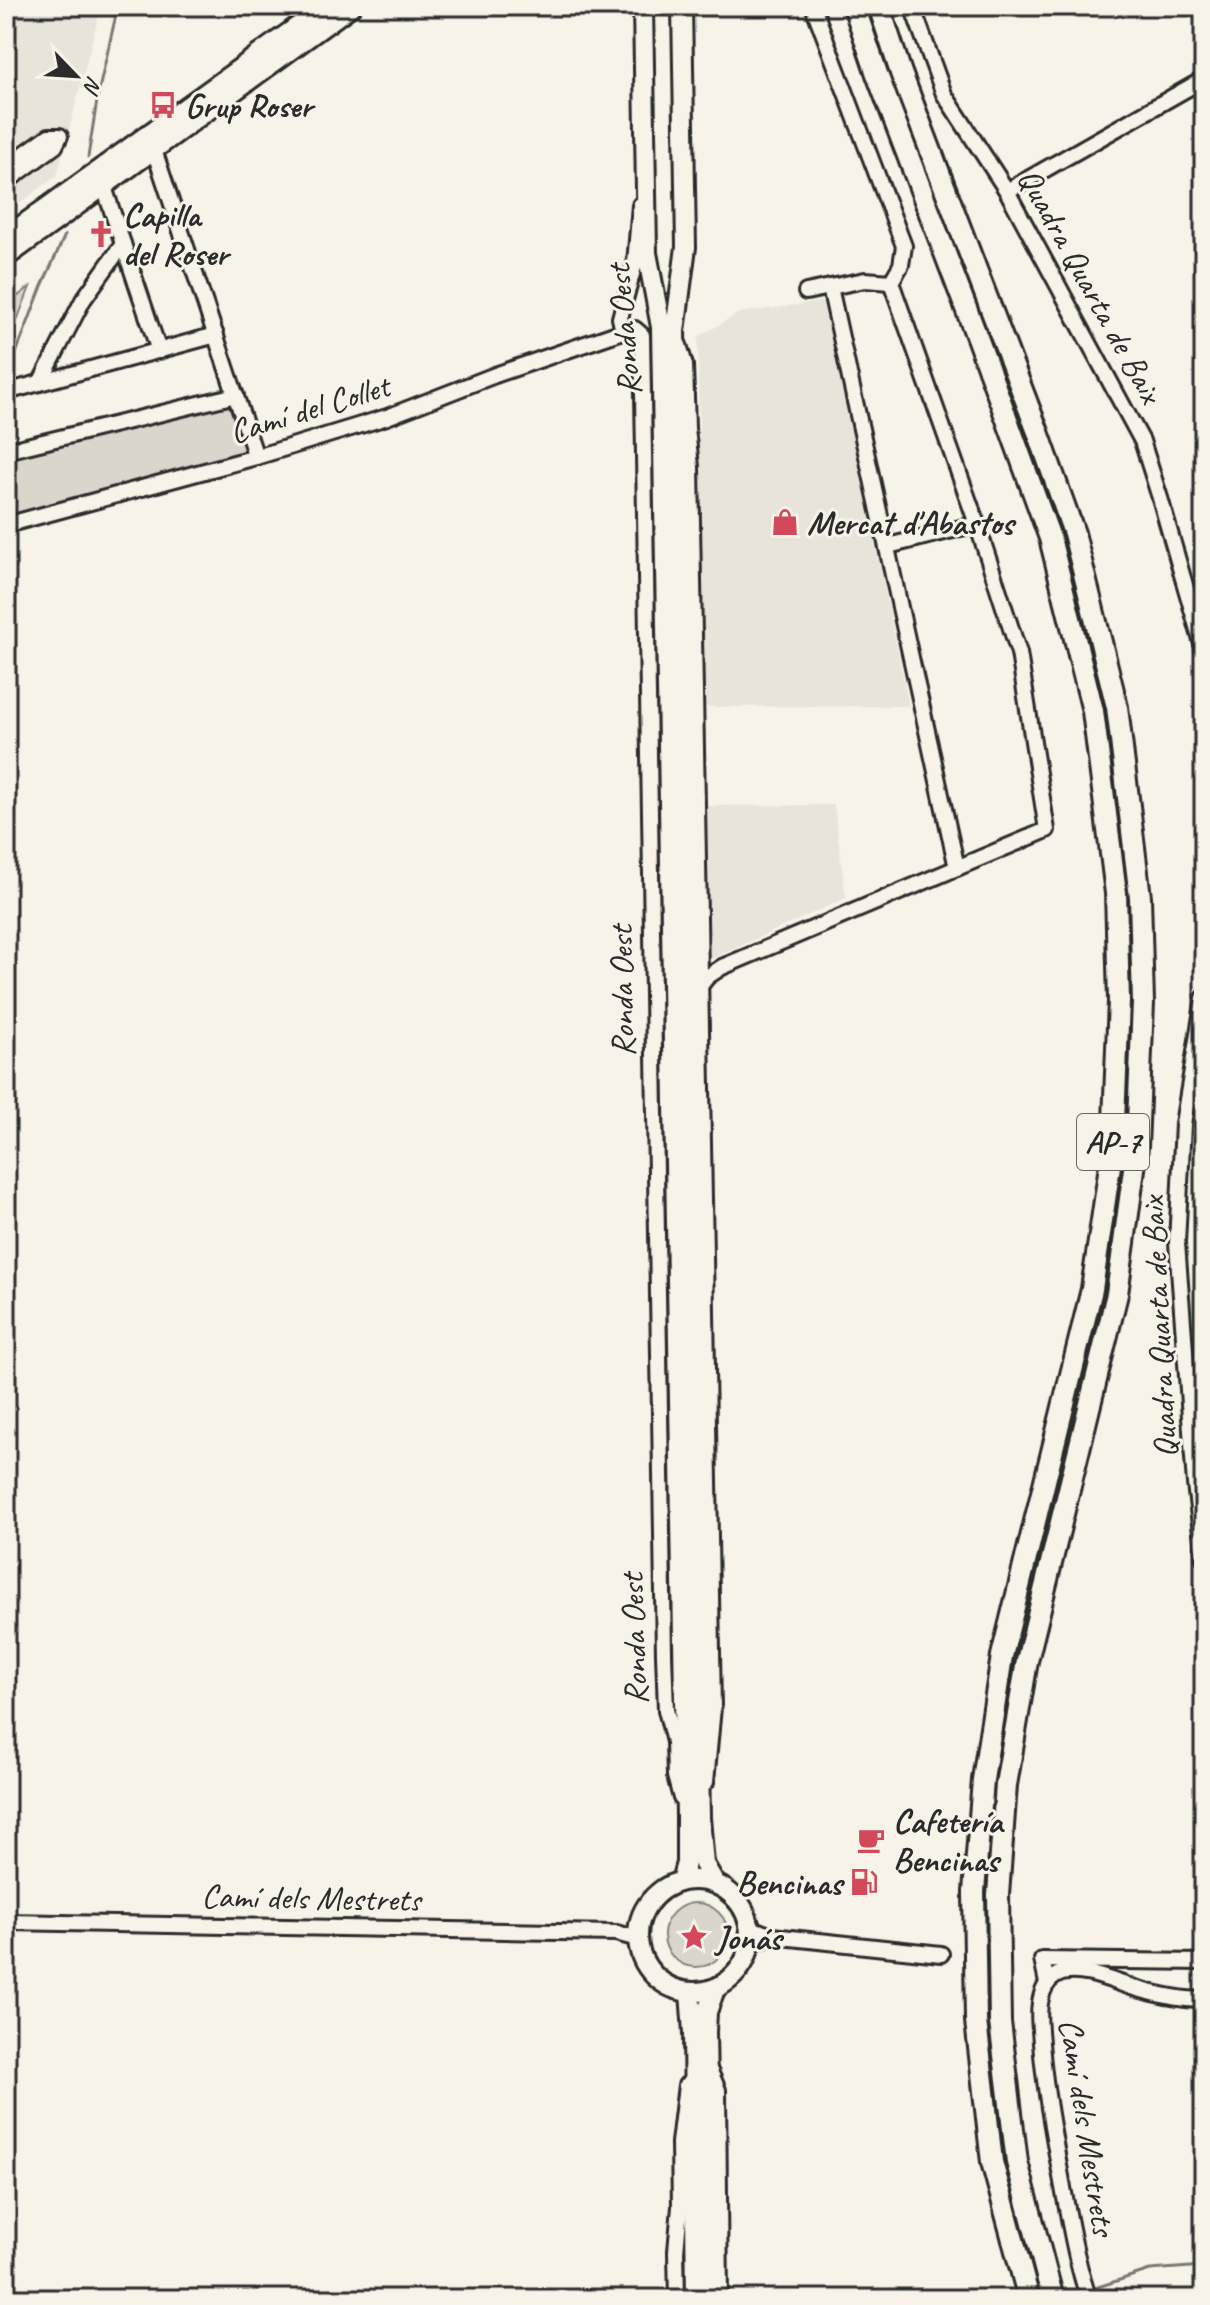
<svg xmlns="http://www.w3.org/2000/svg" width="1210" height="2305" font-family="Caveat,sans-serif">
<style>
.built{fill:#e8e4da}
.green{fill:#dad6cc;stroke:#82807c;stroke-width:2}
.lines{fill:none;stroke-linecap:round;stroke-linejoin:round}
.stream{stroke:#7a7874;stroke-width:3}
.minor-casing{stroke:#2b2b2b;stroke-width:20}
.major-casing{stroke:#2b2b2b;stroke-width:24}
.highway-casing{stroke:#2b2b2b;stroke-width:26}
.minor{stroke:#f7f3e8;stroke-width:14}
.major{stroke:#f7f3e8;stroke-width:18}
.highway{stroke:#f7f3e8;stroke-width:20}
.labels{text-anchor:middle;stroke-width:6;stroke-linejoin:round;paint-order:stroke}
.shield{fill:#f7f3e8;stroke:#686764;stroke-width:2}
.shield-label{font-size:32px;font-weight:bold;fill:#2b2b2b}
.poi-label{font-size:34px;font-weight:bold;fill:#2b2b2b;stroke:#f7f3e8;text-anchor:start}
.street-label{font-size:34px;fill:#2b2b2b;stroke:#f7f3e8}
</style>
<rect width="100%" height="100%" fill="#f7f3e8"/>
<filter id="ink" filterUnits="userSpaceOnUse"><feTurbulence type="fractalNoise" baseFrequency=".0125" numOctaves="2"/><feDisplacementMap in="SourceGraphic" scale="16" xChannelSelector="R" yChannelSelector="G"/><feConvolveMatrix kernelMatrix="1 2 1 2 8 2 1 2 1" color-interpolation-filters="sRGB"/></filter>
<g filter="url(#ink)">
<g class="built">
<polygon points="6,6 101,6 57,176 6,213"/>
<polygon points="825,301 909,706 701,707 698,337 739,313"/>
<polygon points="834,805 846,898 704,962 691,806"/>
</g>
<g class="green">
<polygon points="30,287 6,349 6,305"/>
<polygon points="231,401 247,453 6,519 6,458"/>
<circle cx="696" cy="1935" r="32"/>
</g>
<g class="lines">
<g class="stream">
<polyline points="88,157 98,94 118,6"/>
<polyline points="6,379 42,286 65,235"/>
<polyline points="1095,2288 1150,2270 1204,2266"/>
</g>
<g class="minor-casing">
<g id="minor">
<polyline points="813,6 904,246 901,265 891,282"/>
<polyline points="912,6 944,94 1007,191 1142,441 1160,498 1204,651"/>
<polyline points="154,150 256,457"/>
<polyline points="6,167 49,136 60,136 55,146 6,182"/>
<polyline points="104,187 159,351"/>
<polyline points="1007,191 1204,79"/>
<polyline points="640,205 635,263 620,318 623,331 635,329 642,335 664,1654 666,1710 674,1742 675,1776 681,1798"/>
<polyline points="830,287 957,868"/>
<polyline points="806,292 865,280 891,282"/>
<polyline points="679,345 685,365 687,428 691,467 713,1707 706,1782"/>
<polyline points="40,383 83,300 123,244"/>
<polyline points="6,392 216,335"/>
<polyline points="6,451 236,395"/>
<polyline points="6,525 256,457 387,417 495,375 623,331"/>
<polyline points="888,546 977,524"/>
<polyline points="700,986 707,977 722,967 1047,830 1019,653 977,524 891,282"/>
<polyline points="1204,998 1183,1124 1177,1243 1195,1484 1204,1558"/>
<polyline points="6,1922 616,1933 638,1939"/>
<polyline points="751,1928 772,1936 941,1954"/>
<polyline points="751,1945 772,1936"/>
<polyline points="1047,1983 1042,1960 1204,1962"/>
<polyline points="709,2069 718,2090 720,2299"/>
<polyline points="677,2299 676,2251 680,2207 679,2143 686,2085"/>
<path d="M1089 2299C1077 2265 1071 2228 1064 2193 1055 2143 1045 2093 1041 2043 1040 2027 1037 2010 1042 1994 1045 1985 1052 1976 1062 1973 1085 1967 1116 1983 1138 1989 1159 1995 1182 2000 1204 2000"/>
</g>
</g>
<g class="major-casing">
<g id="major">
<polyline points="643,6 647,253 661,327 686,1817 686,1863 681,1881"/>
<polyline points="682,6 686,247 675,331 700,1818 704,1864 715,1883"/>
<polyline points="6,237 326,6"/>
<polyline points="6,257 351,6"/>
<circle cx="694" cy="1936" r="56"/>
<polyline points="690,1993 693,2032 696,2299"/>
<polyline points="711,2299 706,2032 707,2012 715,1989"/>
</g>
</g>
<g class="highway-casing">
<g id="highway">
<polyline points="854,6 878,77 978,340 1050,538 1093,711 1116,893 1119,1001 1113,1145 1092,1289 1002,1656 983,1780 974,1892 976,2021 992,2162 1029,2299"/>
<polyline points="879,6 901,73 1038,432 1074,533 1117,707 1140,897 1143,1003 1137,1147 1117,1294 1027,1661 1006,1785 998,1895 1000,2022 1017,2162 1053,2299"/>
</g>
</g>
<use href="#minor" class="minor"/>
<use href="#major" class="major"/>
<use href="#highway" class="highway"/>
</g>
</g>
<defs>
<g id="bus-bare" transform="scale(2.16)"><path d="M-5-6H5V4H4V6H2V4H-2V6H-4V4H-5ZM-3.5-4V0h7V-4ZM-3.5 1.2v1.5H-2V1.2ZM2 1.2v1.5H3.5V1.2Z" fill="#d1495b" stroke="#f7f3e8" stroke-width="2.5" paint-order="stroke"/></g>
<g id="church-bare" transform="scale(2.16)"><path d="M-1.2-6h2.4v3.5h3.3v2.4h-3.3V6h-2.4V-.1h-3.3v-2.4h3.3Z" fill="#d1495b" stroke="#f7f3e8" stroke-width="2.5" paint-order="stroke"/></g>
<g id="shop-bare" transform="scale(2.16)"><path d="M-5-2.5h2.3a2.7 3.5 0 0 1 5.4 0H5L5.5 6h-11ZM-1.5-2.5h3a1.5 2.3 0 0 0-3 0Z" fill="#d1495b" stroke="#f7f3e8" stroke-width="2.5" paint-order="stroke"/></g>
<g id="cafe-bare" transform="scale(2.16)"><path d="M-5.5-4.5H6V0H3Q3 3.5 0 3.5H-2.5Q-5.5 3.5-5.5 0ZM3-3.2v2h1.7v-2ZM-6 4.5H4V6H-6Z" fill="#d1495b" stroke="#f7f3e8" stroke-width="2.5" paint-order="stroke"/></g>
<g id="fuel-bare" transform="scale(2.16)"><path d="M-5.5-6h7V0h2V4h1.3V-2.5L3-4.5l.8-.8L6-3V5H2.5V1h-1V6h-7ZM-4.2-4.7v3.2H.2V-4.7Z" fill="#d1495b" stroke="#f7f3e8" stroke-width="2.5" paint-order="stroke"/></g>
<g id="sight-bare" transform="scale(2.16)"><path d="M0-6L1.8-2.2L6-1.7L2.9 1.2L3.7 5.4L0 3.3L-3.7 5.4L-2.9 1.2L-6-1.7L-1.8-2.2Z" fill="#d1495b" stroke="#f7f3e8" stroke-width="2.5" paint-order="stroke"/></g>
</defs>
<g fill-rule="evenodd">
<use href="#bus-bare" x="163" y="105"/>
<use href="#church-bare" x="101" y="234"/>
<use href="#shop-bare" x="785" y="522"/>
<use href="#cafe-bare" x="871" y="1840"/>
<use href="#fuel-bare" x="864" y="1882"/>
<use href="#sight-bare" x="694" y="1937"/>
</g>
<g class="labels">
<rect class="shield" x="1077" y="1114" width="72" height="56" rx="6"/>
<g class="shield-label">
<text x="1113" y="1153">AP-7</text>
</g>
<g class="poi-label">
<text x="185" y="117">Grup Roser</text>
<text x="123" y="226">Capilla<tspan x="123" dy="39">del Roser</tspan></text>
<text x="807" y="534">Mercat d'Abastos</text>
<text x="893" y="1832">Cafetería<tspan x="893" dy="39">Bencinas</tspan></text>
<text x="842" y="1894" text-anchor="end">Bencinas</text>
<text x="716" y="1949">Jonás</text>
</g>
<g class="street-label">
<text transform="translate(1091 285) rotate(61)" y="12">Quadra Quarta de Baix</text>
<text transform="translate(623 330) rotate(-95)" y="12">Ronda Oest</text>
<text transform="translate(309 408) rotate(-17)" y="12">Camí del Collet</text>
<text transform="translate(621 991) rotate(-91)" y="12">Ronda Oest</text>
<text transform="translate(1158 1327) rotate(-93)" y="12">Quadra Quarta de Baix</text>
<text transform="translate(633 1639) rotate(-92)" y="12">Ronda Oest</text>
<text transform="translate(311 1897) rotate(1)" y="12">Camí dels Mestrets</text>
<text transform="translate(1088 2127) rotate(81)" y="12">Camí dels Mestrets</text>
</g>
</g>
<rect width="1210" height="2305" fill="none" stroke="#f7f3e8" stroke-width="32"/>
<rect x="16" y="16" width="1178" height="2273" fill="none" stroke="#2b2b2b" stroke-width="3" filter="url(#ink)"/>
<g transform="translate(76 76) rotate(115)" stroke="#f7f3e8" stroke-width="6" paint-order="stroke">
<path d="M0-6L14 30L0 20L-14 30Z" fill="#2b2b2b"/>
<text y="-12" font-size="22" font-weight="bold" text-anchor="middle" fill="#2b2b2b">N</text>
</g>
</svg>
